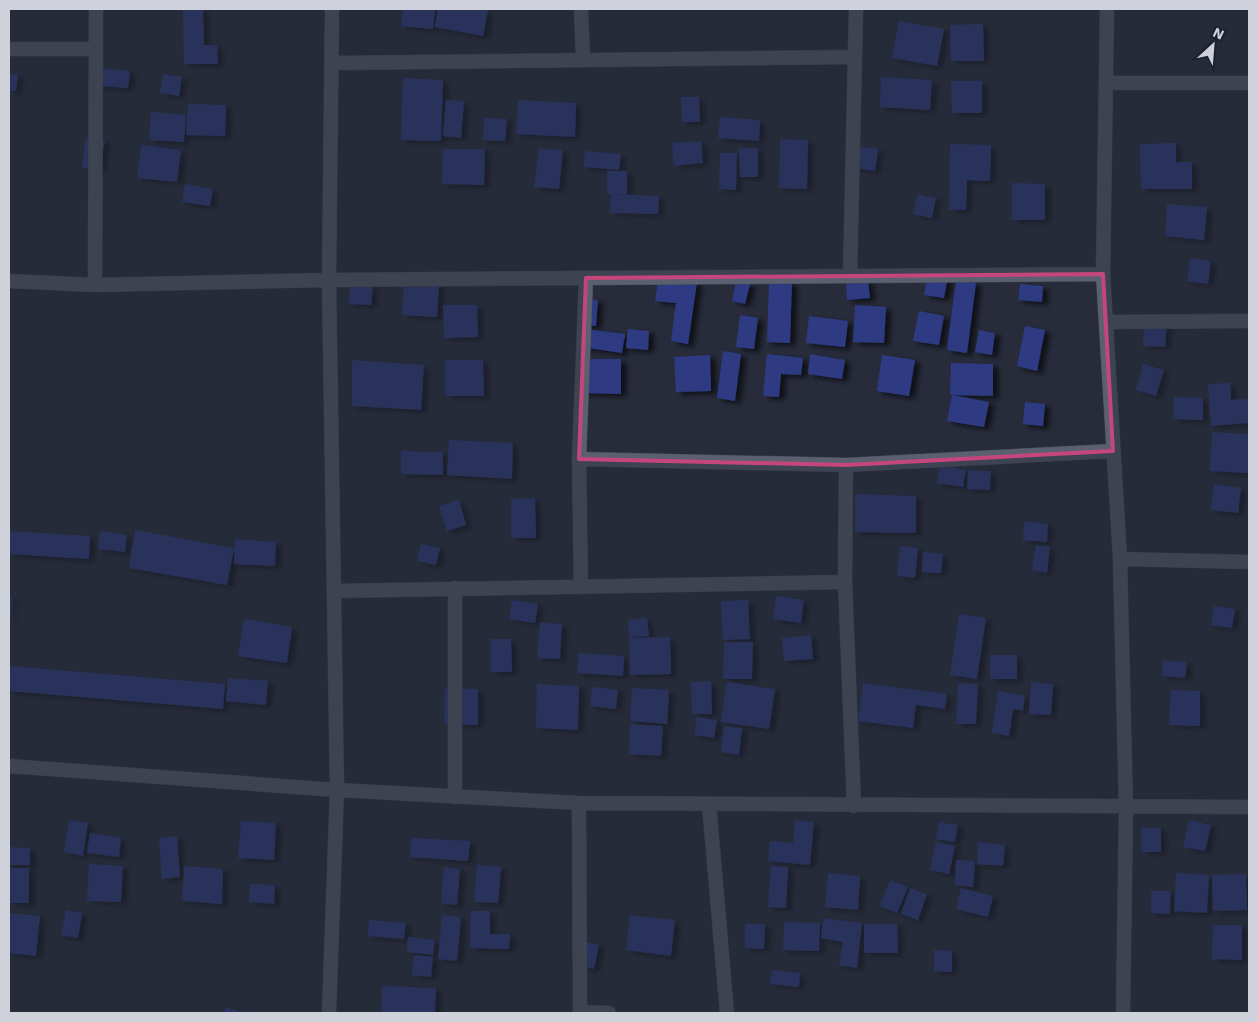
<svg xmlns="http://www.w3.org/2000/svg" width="1258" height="1022" font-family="'Work Sans',sans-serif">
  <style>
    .building { fill: #2d3b82; filter: url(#shadow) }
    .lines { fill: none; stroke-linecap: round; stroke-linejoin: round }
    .minor-casing { stroke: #454955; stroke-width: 15 }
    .minor { stroke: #5b6070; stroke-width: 14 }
    .marked { fill: none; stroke: #c5467b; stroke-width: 4; stroke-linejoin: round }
  </style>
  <defs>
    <filter id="shadow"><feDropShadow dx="5.5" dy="3" stdDeviation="2.5" flood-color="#0009"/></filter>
  </defs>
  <rect width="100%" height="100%" fill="#272b3a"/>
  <path class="building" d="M183,9H203L204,45H217L218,64H184Z
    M403,9H435L433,29L401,26Z
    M438,9L488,10L483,36L435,27Z
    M899,21L944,29L937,66L892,58Z
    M983,24L984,61H951L950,25Z
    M91,67L130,71L128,88L89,85Z
    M9,74L18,75L16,91H9Z
    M163,74L182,77L179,96L160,93Z
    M881,77L932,80L930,110L880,107Z
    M403,78L443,80L441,141L401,140Z
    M951,81H982V113H952Z
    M681,97H699L700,122H682Z
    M446,100L464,101L461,138L443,136Z
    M518,100L576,103L575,137L516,134Z
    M188,104L226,105L225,136L186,135Z
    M151,112L186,115L184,142L149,140Z
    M720,117L760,120L759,141L718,138Z
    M484,118L507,119L505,141L483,140Z
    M86,137L105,140L100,170L82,168Z
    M780,139L808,140L807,189L779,188Z
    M701,141L703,163L674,166L672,143Z
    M1176,143V162H1192V189H1141L1140,144Z
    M950,144L991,145L990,181L967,180L966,210H949Z
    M141,145L181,150L177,182L137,178Z
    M858,146L878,149L875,171L854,168Z
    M539,148L563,150L559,189L534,187Z
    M739,148H758V177H740Z
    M443,149H485L484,185L442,184Z
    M585,151L621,154L619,170L584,167Z
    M720,153H737L736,190L719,189Z
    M607,171H627V194H607Z
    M1012,183L1045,184V220H1012Z
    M185,184L213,189L210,206L182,202Z
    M611,194L659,196L658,214L610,213Z
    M918,194L936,198L932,218L913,214Z
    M1167,204L1207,207L1204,240L1165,236Z
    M1190,258L1211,261L1208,284L1187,281Z
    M928,273L948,276L944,298L924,295Z
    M659,277L697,282L688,344L671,341L676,303L655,301Z
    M868,280L870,298L847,300L846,282Z
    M736,281L750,284L745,304L732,301Z
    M956,281L976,283L967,353L947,350Z
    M404,282L439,284L437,317L402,315Z
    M769,282H792L790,343L767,342Z
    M350,283L373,285L371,305L349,304Z
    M1020,284L1043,286L1042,302L1018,300Z
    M583,299L598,300L596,326L580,325Z
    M443,305H477L478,337L444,338Z
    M855,305L886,307L884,343L853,342Z
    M919,311L944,316L939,345L913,341Z
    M740,315L758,318L754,349L736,347Z
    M809,316L848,321L845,347L806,343Z
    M1144,323H1167L1165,347L1143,346Z
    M1025,326L1045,330L1037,371L1017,366Z
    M585,329L625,334L622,353L582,347Z
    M628,329L649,331L648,350L626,348Z
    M979,330L995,333L992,355L975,352Z
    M723,351L741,354L735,401L717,398Z
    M767,354L803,358L801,375L781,374L779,397L763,396Z
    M810,354L845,360L842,379L808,374Z
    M710,355L711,391L676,392L674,357Z
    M882,355L915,360L909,396L877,391Z
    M583,359H621V394L583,393Z
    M352,360L424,365L421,410L352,406Z
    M445,360H483L484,396H445Z
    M951,363L993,364V396L950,395Z
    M1143,364L1164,370L1156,396L1136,390Z
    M1230,383L1231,400L1249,399V423L1211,426L1208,384Z
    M952,395L989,402L984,427L947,421Z
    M1174,397L1203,398V420L1173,419Z
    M1025,402L1045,404L1043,426L1023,424Z
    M1212,432L1249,434L1248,473L1210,471Z
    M449,440L513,443L512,479L447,475Z
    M401,451L443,452V475L401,474Z
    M940,465L966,470L963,487L937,483Z
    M968,470L991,471L990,490L967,489Z
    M1214,484L1241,488L1238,513L1211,510Z
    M855,494L916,496V533L855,532Z
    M535,498L536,538H511V499Z
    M459,500L466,525L447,531L439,506Z
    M1024,521L1048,524L1047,542L1023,540Z
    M135,530L234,548L227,585L129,568Z
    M9,531L90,536L89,559L9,554Z
    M100,531L127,535L125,552L98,549Z
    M235,539L276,542L275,566L234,564Z
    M421,544L440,548L436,565L417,561Z
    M1036,545L1050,547L1047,573L1032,570Z
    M900,546L918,548L915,578L897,576Z
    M923,552L943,554L941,573L922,572Z
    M776,596L804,600L801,623L773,619Z
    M9,597H12L10,622H9Z
    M512,600L538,604L535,623L509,619Z
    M748,600L750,639L723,640L721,601Z
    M1214,606L1235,609L1232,628L1211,625Z
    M959,614L986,618L977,679L950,675Z
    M647,618L649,636L629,637L628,620Z
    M244,619L292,627L287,663L238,656Z
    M540,622L562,624L560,659L537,658Z
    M811,635L813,659L784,661L782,638Z
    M670,637L671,674L630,675L629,638Z
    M491,639H511L512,672H491Z
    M724,642H753L752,679H723Z
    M579,653L624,656L623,676L577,673Z
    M990,655H1017V679H990Z
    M1163,660L1187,662L1185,678L1162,676Z
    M10,666L225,684L223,709L9,691Z
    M228,678L268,681L266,705L226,701Z
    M711,681L712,714H692L691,682Z
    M727,682L775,689L769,729L721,722Z
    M1031,682L1053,684L1051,715L1029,714Z
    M863,683L947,694L945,709L916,705L913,728L858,721Z
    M958,683L978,684L976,724H956Z
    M537,684L579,686L578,730L536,728Z
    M592,687L618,690L616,709L590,706Z
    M445,688L478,689V725L444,724Z
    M632,688L669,690L667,724L630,721Z
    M1171,690L1200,691V726L1169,725Z
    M998,691L1025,696L1023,711L1013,709L1009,736L992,733Z
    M697,717L717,720L714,738L694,735Z
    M630,724L663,726L661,756L629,754Z
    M724,726L742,728L739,755L721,752Z
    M69,820L88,823L83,856L64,852Z
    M795,820L814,822L810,865L768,861L770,841L793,843Z
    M1189,820L1211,825L1205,851L1183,847Z
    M241,821L276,823L274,860L238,858Z
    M939,822L958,825L955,842L936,839Z
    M1141,828H1161V852H1141Z
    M90,833L121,838L119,857L87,853Z
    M177,836L180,877L162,879L159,838Z
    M411,838L470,841L468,861L410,857Z
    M936,842L955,846L949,874L930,870Z
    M978,842L1005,845L1003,866L977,864Z
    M9,847L30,848V865H9Z
    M956,860L975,861L973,887L955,885Z
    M89,864L123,866L121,902L87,901Z
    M477,865L501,867L498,903L474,902Z
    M184,866L223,869L222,904L182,901Z
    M771,866L788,867L786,908L768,907Z
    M444,867L460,869L457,905L441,903Z
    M9,868H29V903H9Z
    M828,873L860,876L858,910L825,907Z
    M1176,873L1209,875L1207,913L1174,911Z
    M1246,874L1247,910L1213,911L1212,875Z
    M890,880L908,887L897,913L880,906Z
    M250,884L275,885L274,904L249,902Z
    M910,888L927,894L918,920L901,914Z
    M961,888L993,896L988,917L956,909Z
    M1151,891H1171L1170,914L1151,913Z
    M66,910L82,913L78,938L61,935Z
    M471,911H490V934H510L509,949L470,948Z
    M9,913L40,916L36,956L9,953Z
    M442,915L461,917L457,961L438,959Z
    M630,915L675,920L671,956L626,950Z
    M823,918L862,923L857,968L839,965L843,942L821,938Z
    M369,920L406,923L404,939L368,936Z
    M784,922L820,923L819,951L783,950Z
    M745,924H765L764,949L745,948Z
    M864,924H897L898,953H864Z
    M1213,925H1242V960L1212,959Z
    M408,937L435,940L433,955L407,952Z
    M580,941L599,945L594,969L575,964Z
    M934,950L952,951V972L934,971Z
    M414,955L433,957L431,977L412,975Z
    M772,970L800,973L799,987L770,984Z
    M382,986L436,988L435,1013H381Z
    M226,1007L245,1013H224Z"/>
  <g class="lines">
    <g class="minor-casing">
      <path id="minor" d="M581,9L583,59
        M1107,9L1103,274L1120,559L1126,808L1123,1013
        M9,49H96
        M332,63L855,57
        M1106,83H1249
        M850,276L856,9
        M9,281L95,285L329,280L1103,274
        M95,285L96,9
        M1107,322L1249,321
        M579,459L846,465L1113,451
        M846,465L845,582L854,806
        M1120,559L1249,562
        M581,587L579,459L586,278
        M334,591L845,582
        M9,766L337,790L579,803L1249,807
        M455,797V588
        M579,803L580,1013
        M709,804L727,1013
        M580,1012L609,1013
        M329,1013L337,790L329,280L332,9"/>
    </g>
    <use href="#minor" class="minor"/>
  </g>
  <path d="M0 0H1258V1022H0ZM1103,274L1113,451L846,465L579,459L586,278Z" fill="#272b3a" fill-opacity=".55" fill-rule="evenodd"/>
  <path class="marked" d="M1103,274L1113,451L846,465L579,459L586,278Z"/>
  <rect width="1258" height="1022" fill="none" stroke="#cfd2db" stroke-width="20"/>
  <g transform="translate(1213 45) rotate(26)" stroke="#1e222f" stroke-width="4" paint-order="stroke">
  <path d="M0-4L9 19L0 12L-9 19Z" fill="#cfd2db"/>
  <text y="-8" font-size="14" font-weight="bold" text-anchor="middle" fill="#cfd2db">N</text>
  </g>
</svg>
